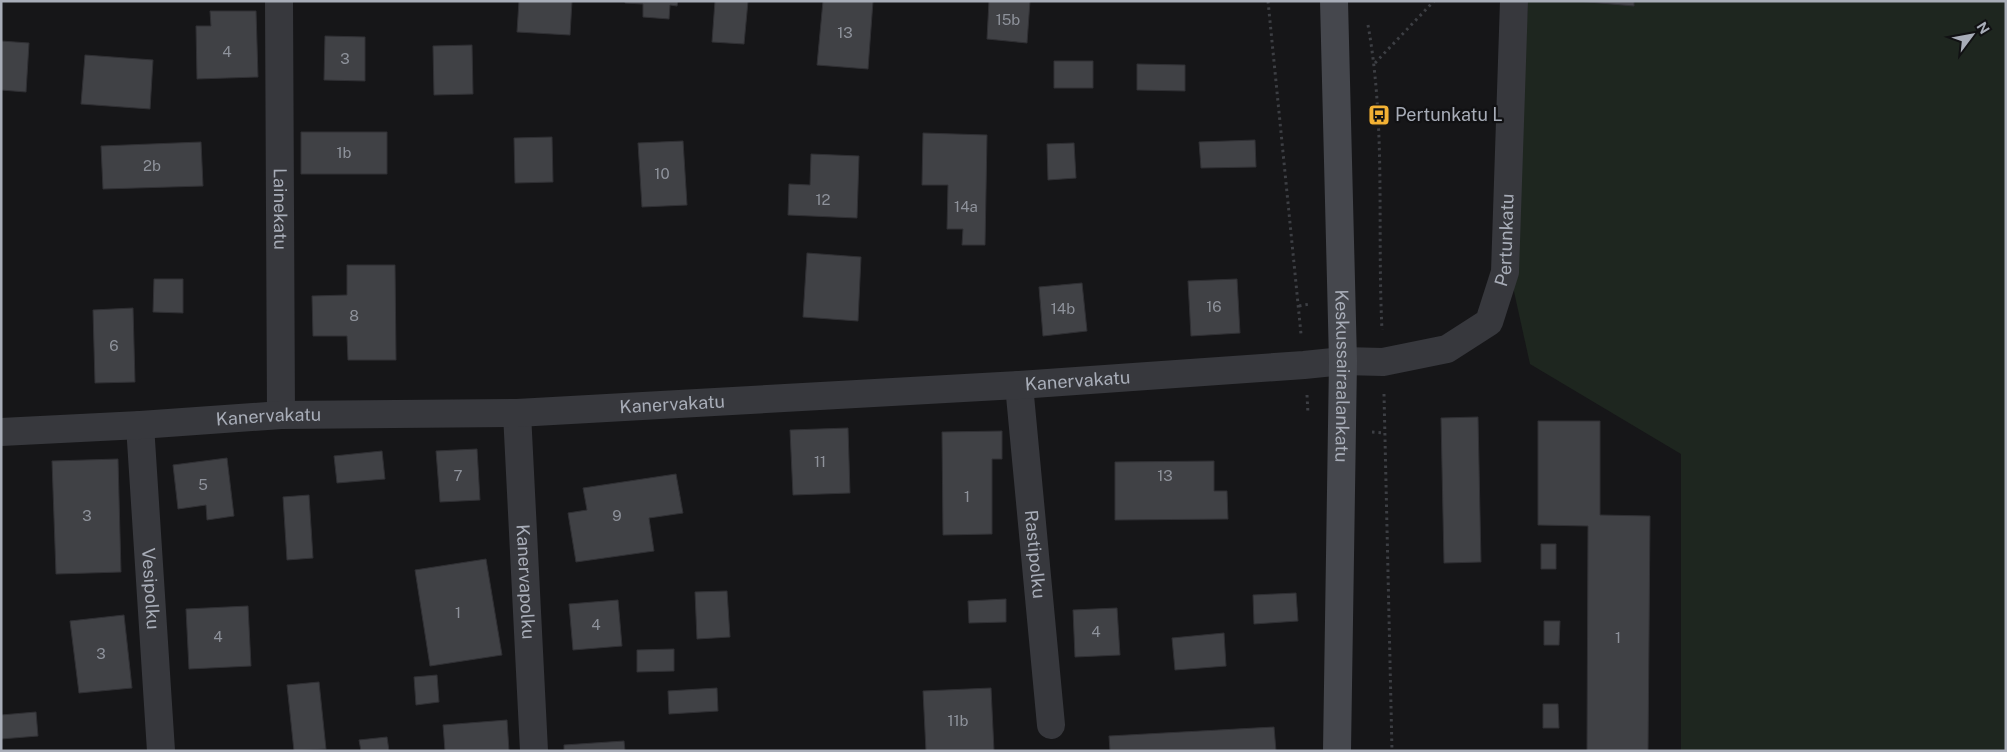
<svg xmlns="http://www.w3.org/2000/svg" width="2007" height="752" font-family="'Public Sans',sans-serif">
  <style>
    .green { fill: #1e261f }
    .building { fill: #404145; stroke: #303034 }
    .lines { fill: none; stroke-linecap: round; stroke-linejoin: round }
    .path { stroke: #3d3f44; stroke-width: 3; stroke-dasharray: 2.5 4; stroke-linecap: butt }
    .street { stroke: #37383d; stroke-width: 28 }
    .secondary { stroke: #45474d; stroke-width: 28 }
    .labels { text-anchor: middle; stroke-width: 4.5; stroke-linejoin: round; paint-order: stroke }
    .number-label { font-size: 15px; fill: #8e929b }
    .poi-label { font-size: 18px; fill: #a8adb8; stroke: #111113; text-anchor: start }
    .street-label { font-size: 18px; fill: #a8adb8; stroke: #111113 }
  </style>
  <rect width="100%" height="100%" fill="#161618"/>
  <path class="green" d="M1528,1H2006V751H1681V454L1530,364L1513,287Z"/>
  <path class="building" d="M519,1H572L570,35L517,32Z
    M625,1H678L677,6L670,5L669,19L643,17V4L625,3Z
    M715,1H748L744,44L712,42Z
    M823,1H873L868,69L817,65Z
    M989,1H1030L1027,43L987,39Z
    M1577,1H1634V6Z
    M210,11H256L258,77L197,79L196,26H211Z
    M325,36L365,37V81L324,80Z
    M1,41L29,43L26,92L1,90Z
    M472,45L473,94L434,95L433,46Z
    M85,55L153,60L150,109L81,104Z
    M1054,61H1093V88H1054Z
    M1137,64L1185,65V91L1137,90Z
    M301,132H387V174H301Z
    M923,133L987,135L985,245H962L963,229H947L948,185H922Z
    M552,137L553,182L515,183L514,138Z
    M1255,140L1256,167L1201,168L1199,142Z
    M683,141L687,205L642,207L638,143Z
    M201,142L203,186L103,189L101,146Z
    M1074,143L1076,178L1048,180L1047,144Z
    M811,154L859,156L857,218L788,215L789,184L810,185Z
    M807,253L861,257L858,321L803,317Z
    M347,265H395L396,360H348L347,336H313L312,296L347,295Z
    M154,279H183V313L153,312Z
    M1237,279L1240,333L1191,336L1188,281Z
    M1082,283L1087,331L1043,336L1039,287Z
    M133,308L135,382L95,383L93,310Z
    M1478,417L1481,562L1444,563L1441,418Z
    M1538,421H1600V515L1650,516L1648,751H1587L1588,526L1538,525Z
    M848,428L850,493L793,495L790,430Z
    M1002,431V459H992V534L943,535L942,432Z
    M477,449L480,500L440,502L436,451Z
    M382,451L385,479L337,483L334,456Z
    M227,458L234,516L207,520L206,505L178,509L173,465Z
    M118,459L121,572L56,574L52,461Z
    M1214,461V491H1227L1228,519L1115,520V462Z
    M676,474L683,513L649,518L654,551L576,562L568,513L587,510L583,488Z
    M309,495L313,558L287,560L283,497Z
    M1541,544H1556V569H1541Z
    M486,559L502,655L430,666L415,570Z
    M727,591L730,637L697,639L695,592Z
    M1296,593L1298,621L1254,624L1253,595Z
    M1006,599V622L969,623L968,601Z
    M618,600L622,646L573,650L569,604Z
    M248,606L251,666L189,669L186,609Z
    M1117,608L1120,655L1075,657L1073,610Z
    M124,615L132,688L79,693L70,621Z
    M1544,621H1560L1559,645H1544Z
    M1224,633L1226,666L1175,670L1172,638Z
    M674,649V671L637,672V650Z
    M437,675L439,702L416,705L414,677Z
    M319,682L326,749L294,751L287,685Z
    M717,688L718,711L669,714L668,691Z
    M991,688L994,751H926L923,691Z
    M1543,704H1558L1559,728H1543Z
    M36,712L38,736L1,739V715Z
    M507,720L509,751H445L443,725Z
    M1274,727L1276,751H1110L1109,736Z
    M387,737L389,751H361L359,740Z
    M624,741L625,751H564V745Z"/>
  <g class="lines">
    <path class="path" d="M1268,1L1301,334
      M1368,25C1386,126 1377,228 1382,330
      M1375,63L1434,1
      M1299,306L1310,304
      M1384,394L1392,751
      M1307,395L1308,414
      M1372,432L1385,433"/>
    <g class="street">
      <path id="s1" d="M279,1L281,415"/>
      <path id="s2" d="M1019,385L1051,725"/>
      <path id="s3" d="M517,413L534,751"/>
      <path id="s4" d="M140,425L161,751"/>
      <path id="s5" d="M1,432L140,425L281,415L517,413L1019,385L1304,365L1343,361L1383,362L1447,349L1489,322L1505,272L1514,1"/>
    </g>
    <path class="secondary" id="s6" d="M1334,1L1343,361L1337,751"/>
  </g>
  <defs>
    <g id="bus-square" transform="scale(1.125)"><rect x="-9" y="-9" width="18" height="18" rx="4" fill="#f2b134" stroke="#111113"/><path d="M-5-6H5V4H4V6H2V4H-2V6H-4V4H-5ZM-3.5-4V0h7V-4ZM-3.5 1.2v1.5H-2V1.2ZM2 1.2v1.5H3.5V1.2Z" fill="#111"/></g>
  </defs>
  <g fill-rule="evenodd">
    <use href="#bus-square" x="1379" y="115"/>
  </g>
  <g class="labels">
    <g class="number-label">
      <text x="1008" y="25">15b</text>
      <text x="845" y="38">13</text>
      <text x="227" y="57">4</text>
      <text x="345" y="64">3</text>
      <text x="344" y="158">1b</text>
      <text x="152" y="171">2b</text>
      <text x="662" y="179">10</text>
      <text x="823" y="205">12</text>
      <text x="966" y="212">14a</text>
      <text x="1214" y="312">16</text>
      <text x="1063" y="314">14b</text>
      <text x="354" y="321">8</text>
      <text x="114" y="351">6</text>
      <text x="820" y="467">11</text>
      <text x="458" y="481">7</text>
      <text x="1165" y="481">13</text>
      <text x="203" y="490">5</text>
      <text x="967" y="502">1</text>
      <text x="87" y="521">3</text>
      <text x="617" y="521">9</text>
      <text x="458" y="618">1</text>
      <text x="596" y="630">4</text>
      <text x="1096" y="637">4</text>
      <text x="218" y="642">4</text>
      <text x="1618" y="643">1</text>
      <text x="101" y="659">3</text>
      <text x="958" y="726">11b</text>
    </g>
    <g class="poi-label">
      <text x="1395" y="121">Pertunkatu L</text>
    </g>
    <g class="street-label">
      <text dy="6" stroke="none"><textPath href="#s1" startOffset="208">Lainekatu</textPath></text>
      <text dy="6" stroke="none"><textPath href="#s5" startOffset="1584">Pertunkatu</textPath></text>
      <text dy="6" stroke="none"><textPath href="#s6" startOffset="375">Keskussairaalankatu</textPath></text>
      <text dy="6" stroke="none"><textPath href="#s5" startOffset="1078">Kanervakatu</textPath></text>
      <text dy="6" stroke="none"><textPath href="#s5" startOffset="672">Kanervakatu</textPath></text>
      <text dy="6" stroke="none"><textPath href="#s5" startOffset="268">Kanervakatu</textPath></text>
      <text dy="6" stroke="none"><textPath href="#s2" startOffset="170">Rastipolku</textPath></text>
      <text dy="6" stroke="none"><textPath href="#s3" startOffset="169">Kanervapolku</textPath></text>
      <text dy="6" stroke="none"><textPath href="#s4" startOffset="164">Vesipolku</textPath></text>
    </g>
  </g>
  <rect width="2007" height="752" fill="none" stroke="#a8adb8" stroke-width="5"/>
  <g transform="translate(1972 35) rotate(58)" stroke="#111113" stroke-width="4" paint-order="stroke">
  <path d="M0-4L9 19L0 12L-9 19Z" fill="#a8adb8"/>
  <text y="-8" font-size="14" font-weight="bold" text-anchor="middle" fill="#a8adb8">N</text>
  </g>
</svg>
